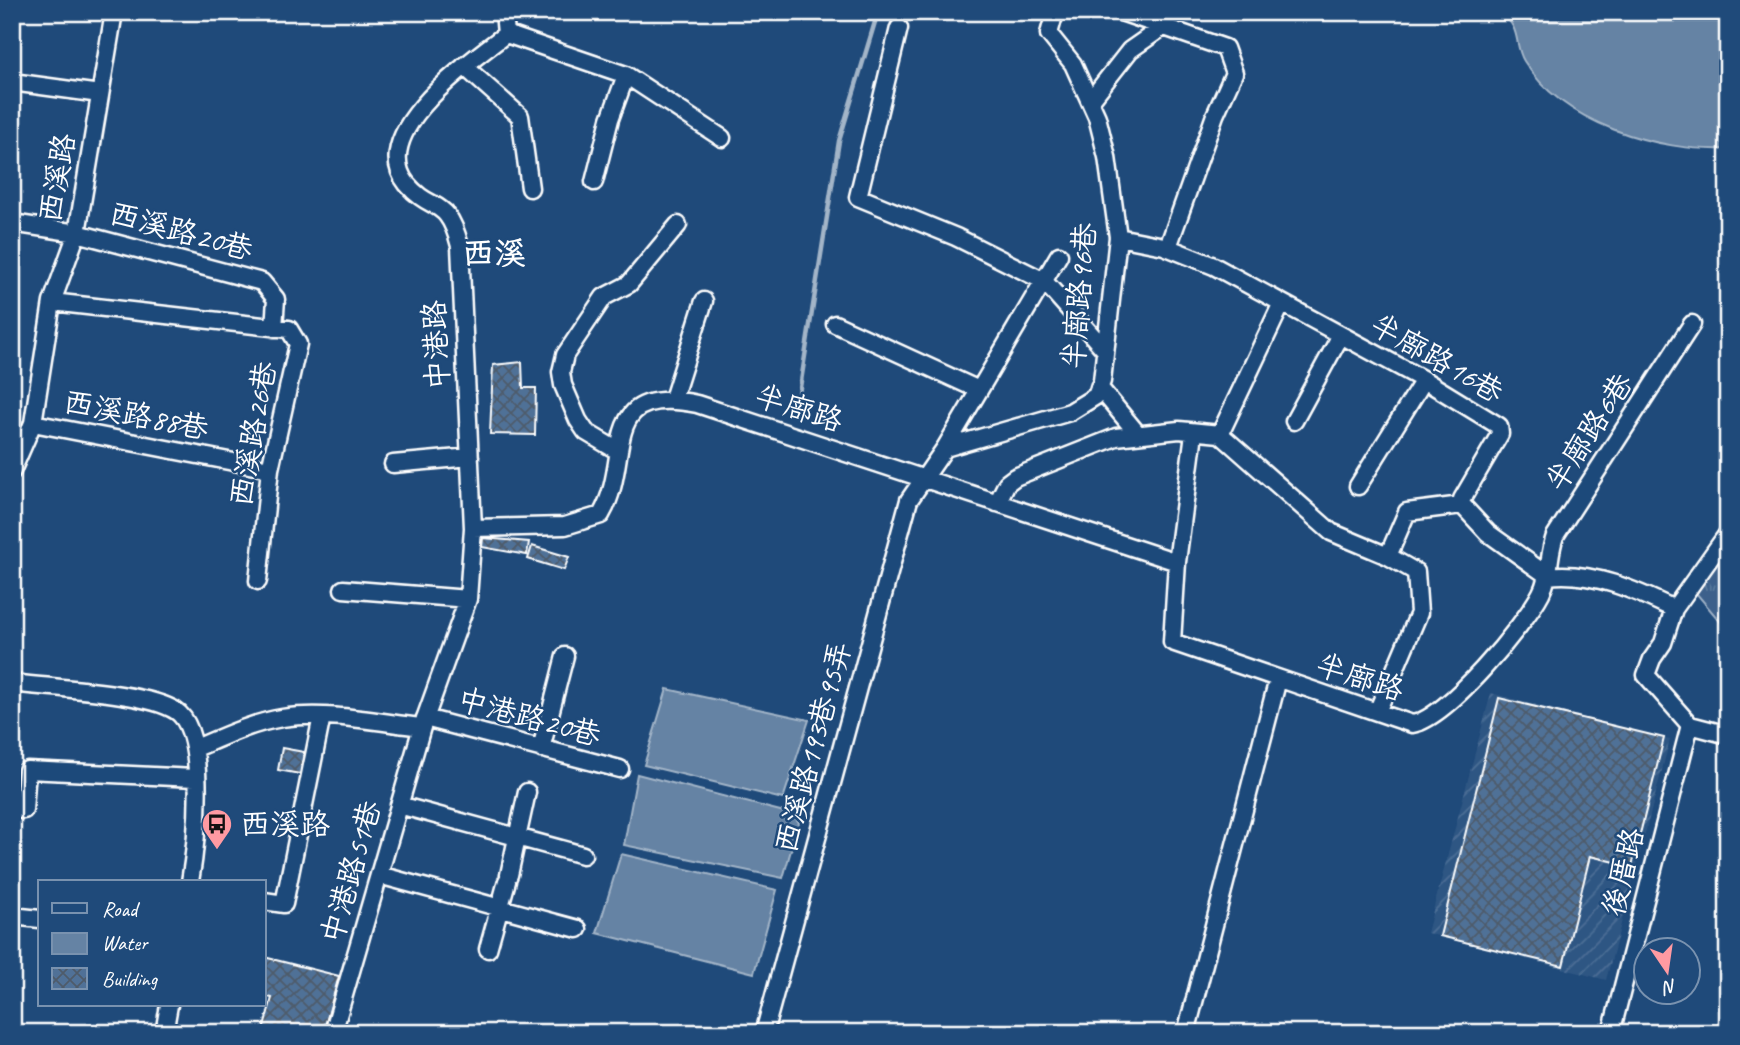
<svg xmlns="http://www.w3.org/2000/svg" width="1740" height="1045" font-family="Caveat,'LXGW WenKai TC',sans-serif">
  <style>
    .industrial { fill: url(#industrial-furrows) }
    .grass { fill: url(#grass-tufts); stroke: #9eb0c5; stroke-width: 2 }
    .water { fill: #6583a4; stroke: #a3b5c8; stroke-width: 2 }
    .lines { fill: none; stroke-linecap: round; stroke-linejoin: round }
    .stream { stroke: #a3b5c8; stroke-width: 4.5 }
    .building { fill: url(#building-cross-hatch); stroke: #fff; stroke-width: 2 }
    .minor-casing { stroke: #fff; stroke-width: 21 }
    .minor { stroke: #1f4a7a; stroke-width: 16 }
    .labels { text-anchor: middle; stroke-width: 5; stroke-linejoin: round; paint-order: stroke }
    .street-label { font-size: 30px; fill: #fff; stroke: #1f4a7a }
    .poi-label { font-size: 30px; fill: #fff; stroke: #1f4a7a; text-anchor: start }
    .neighbourhood-label { font-size: 32px; font-weight: bold; fill: #fff; stroke: #1f4a7a }
  </style>
  <defs>
    <pattern id="industrial-furrows" width="10" height="10" patternUnits="userSpaceOnUse" patternTransform="scale(1.75)"><rect width="10" height="10" fill="#2e5683"/><path d="M-1 1l2-2M0 10L10 0M9 11l2-2" fill="none" stroke="#4d6f96"/></pattern>
    <pattern id="grass-tufts" width="24" height="20" patternUnits="userSpaceOnUse" patternTransform="scale(1.75)"><rect width="24" height="20" fill="#3c618b"/><path d="M3 7l-1-3M5 7V3M7 7l1-3M15 17l-1-3M17 17v-4M19 17l1-3" fill="none" stroke="#59799c"/></pattern>
    <pattern id="building-cross-hatch" width="8" height="8" patternUnits="userSpaceOnUse" patternTransform="scale(1.75)"><rect width="8" height="8" fill="#507197"/><path d="M0 0l8 8M0 8l8-8" fill="none" stroke="#4e5b6a"/></pattern>
  </defs>
  <rect width="100%" height="100%" fill="#1f4a7a"/>
  <filter id="ink" filterUnits="userSpaceOnUse"><feTurbulence type="fractalNoise" baseFrequency=".0143" numOctaves="2"/><feDisplacementMap in="SourceGraphic" scale="14" xChannelSelector="R" yChannelSelector="G"/><feConvolveMatrix kernelMatrix="1 2 1 2 8 2 1 2 1" color-interpolation-filters="sRGB"/></filter>
  <g filter="url(#ink)">
    <path class="industrial" d="M1491,693L1670,740L1606,980L1427,933Z"/>
    <path class="grass" d="M1728,548V631L1696,593Z"/>
    <path class="water" d="M1380,12H1728V149C1658,152 1563,124 1524,61C1514,45 1521,27 1502,15Z
      M667,689L809,720L783,799L644,765Z
      M637,774L792,814L799,822L783,878L624,845Z
      M621,854L777,890L754,973L597,933Z"/>
    <g class="lines">
      <path class="stream" d="M796,413L839,141L878,12"/>
    </g>
    <path class="building" d="M522,362L523,388H536L535,435L490,434L493,365Z
      M483,538L529,542L527,555L482,547Z
      M532,546L569,557L564,570L528,559Z
      M1499,698L1664,738L1632,866L1590,856L1563,966L1440,936Z
      M282,748L304,752L300,774L278,770Z
      M264,957L339,976L323,1033H262L272,998L264,996Z"/>
    <g class="lines">
      <g class="minor-casing">
        <path id="minor" d="M504,12L506,34
          M1121,12L1225,48L1234,73L1215,115L1168,247
          M899,28L858,197L956,237L1044,281L1105,350
          M464,66L520,116L530,188
          M12,82L100,94
          M1090,101L1130,50L1163,27
          M594,182L610,119L626,75
          M12,223L77,233L262,282L276,299L274,328
          M1118,237L1164,246L1214,266L1424,380L1499,426L1500,434L1462,499V505
          M52,302L289,329L298,344L270,469L258,581
          M835,324L979,390
          M1099,387L1137,433
          M673,399L704,301
          M1294,421L1341,335
          M33,423L270,469
          M1194,433L1177,562L1172,642L1412,724C1446,720 1525,624 1541,593C1551,574 1548,555 1555,536L1692,324
          M1220,434L1282,303
          M945,448L1070,412L1096,396L1102,381L1118,237L1107,157L1097,117L1073,64L1049,34L1055,12
          M618,451L586,432L578,420L563,385L561,372L565,355L604,297L629,284L678,225
          M393,464L470,457
          M12,471L33,423L52,302L77,233L114,12
          M1358,486L1424,380
          M997,503L1007,483L1015,477L1116,437L1179,430L1220,434L1331,532L1388,556L1416,572L1419,613L1377,712
          M1462,505L1488,533L1548,576C1590,570 1637,591 1674,609
          M473,528L565,526L601,515C634,459 595,384 697,404L1177,562
          M1388,556L1407,512L1462,505
          M343,589L468,599
          M12,683C50,688 148,692 176,711C209,732 196,847 190,882
          M425,718L620,769
          M1690,725L1646,675L1652,659L1663,643L1674,609L1728,533
          M1690,725L1728,735
          M196,748C224,736 252,723 282,718C327,711 377,722 422,727
          M541,749L565,656
          M399,805L583,855
          M12,809L24,810L27,770L195,778
          M379,875L578,929
          M509,875L527,792
          M264,901L284,904L322,716
          M12,916L40,919
          M488,949L507,881
          M164,1033L169,1005
          M333,1033L422,727L468,599L473,528L460,246C447,195 432,214 407,184C366,133 471,61 506,34L626,75L722,138
          M764,1033L909,500L945,448L1059,255
          M1186,1033L1278,679
          M1611,1033L1690,725"/>
      </g>
      <use href="#minor" class="minor"/>
    </g>
  </g>
  <defs>
    <g id="bus-pin" transform="scale(1.575)"><path d="M0 17L-7.5 6A9.5 9.5 0 1 1 7.5 6Z" fill="#ff9aa2" stroke="#1f4a7a"/><path d="M-5-6H5V4H4V6H2V4H-2V6H-4V4H-5ZM-3.5-4V0h7V-4ZM-3.5 1.2v1.5H-2V1.2ZM2 1.2v1.5H3.5V1.2Z" fill="#111"/></g>
  </defs>
  <g fill-rule="evenodd">
    <use href="#bus-pin" x="217" y="824"/>
  </g>
  <g class="labels">
    <g class="street-label">
      <text transform="translate(57 178) rotate(-80)" y="10">西溪路</text>
      <text transform="translate(181 231) rotate(15)" y="10">西溪路20巷</text>
      <text transform="translate(1079 296) rotate(-85)" y="10">半廍路96巷</text>
      <text transform="translate(436 345) rotate(-93)" y="10">中港路</text>
      <text transform="translate(1437 358) rotate(30)" y="10">半廍路16巷</text>
      <text transform="translate(799 408) rotate(18)" y="10">半廍路</text>
      <text transform="translate(136 415) rotate(11)" y="10">西溪路88巷</text>
      <text transform="translate(1589 432) rotate(-57)" y="10">半廍路6巷</text>
      <text transform="translate(253 434) rotate(-80)" y="10">西溪路26巷</text>
      <text transform="translate(1360 677) rotate(18)" y="10">半廍路</text>
      <text transform="translate(529 717) rotate(15)" y="10">中港路20巷</text>
      <text transform="translate(813 747) rotate(-75)" y="10">西溪路193巷95弄</text>
      <text transform="translate(351 872) rotate(-74)" y="10">中港路51巷</text>
      <text transform="translate(1623 872) rotate(-76)" y="10">後厝路</text>
    </g>
    <g class="poi-label">
      <text x="240" y="834">西溪路</text>
    </g>
    <g class="neighbourhood-label">
      <text x="494" y="264">西溪</text>
    </g>
  </g>
  <rect width="1740" height="1045" fill="none" stroke="#1f4a7a" stroke-width="42"/>
  <rect x="21" y="21" width="1698" height="1003" fill="none" stroke="#fff" stroke-width="2.5" filter="url(#ink)"/>
  <rect x="38" y="880" width="228" height="126" fill="#1f4a7a" stroke="#7992af" stroke-width="2"/>
  <rect x="52" y="903" width="35" height="10" fill="#1f4a7a" stroke="#7992af" stroke-width="2"/>
  <text x="102" y="916" font-size="21" fill="#ffffff">Road</text>
  <rect x="52" y="933" width="35" height="21" fill="#6583a4" stroke="#7992af" stroke-width="2"/>
  <text x="102" y="950" font-size="21" fill="#ffffff">Water</text>
  <rect x="52" y="968" width="35" height="21" fill="url(#building-cross-hatch)" stroke="#7992af" stroke-width="2"/>
  <text x="102" y="986" font-size="21" fill="#ffffff">Building</text>
  <g transform="translate(1667 971) rotate(167)"><circle r="33" fill="#1f4a7a" stroke="#7992af" stroke-width="2"/>
  <path d="M0-5L12 26L0 18L-12 26Z" fill="#ff9aa2"/>
  <text y="-10" font-size="19" font-weight="bold" text-anchor="middle" fill="#ffffff">N</text>
  </g>
</svg>
